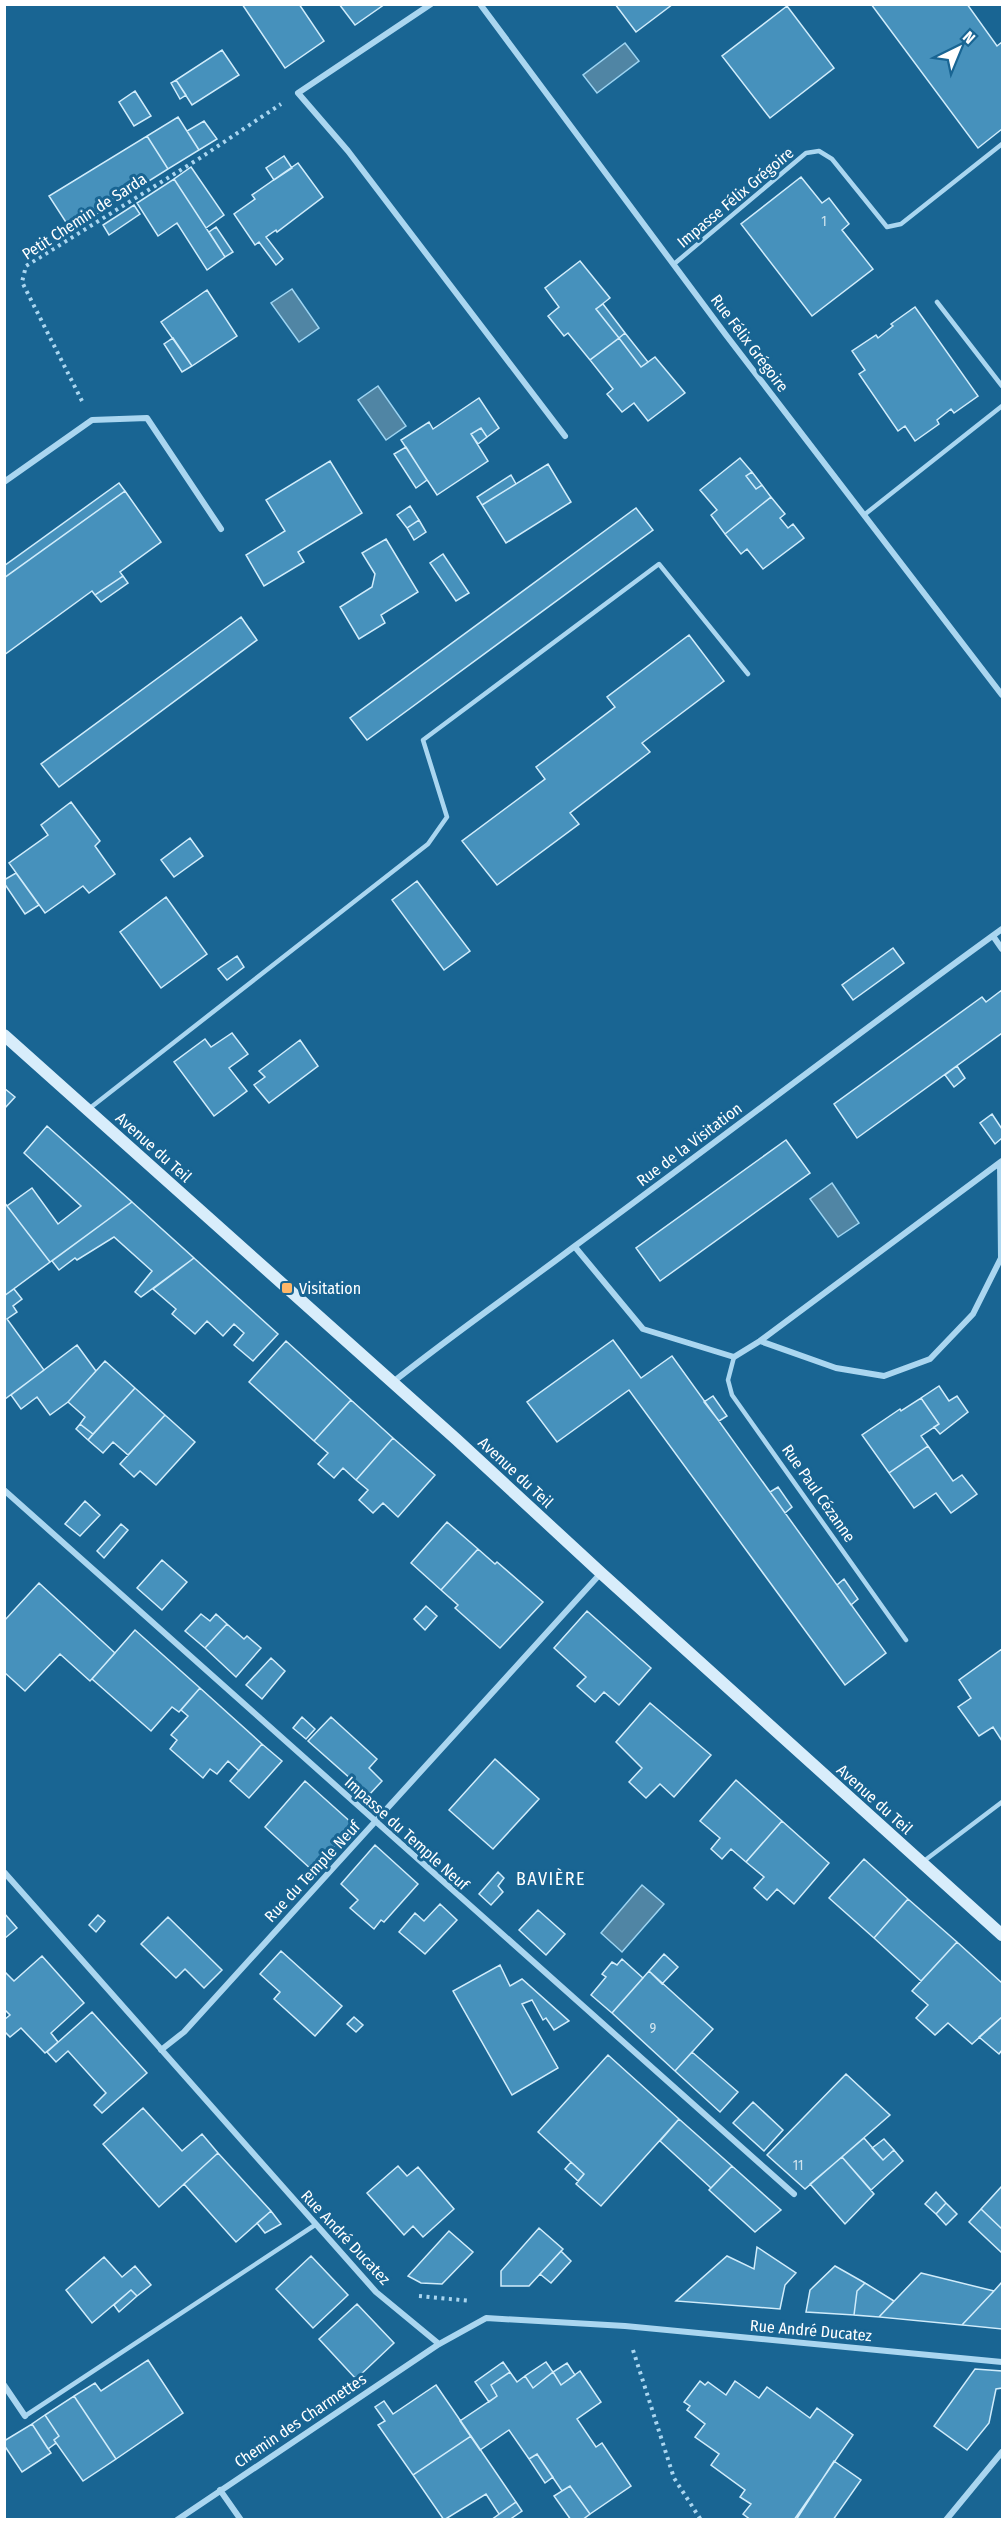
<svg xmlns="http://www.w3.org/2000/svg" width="1007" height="2524" font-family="'Fira Sans Condensed',sans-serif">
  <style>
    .water { fill: #5085a4; stroke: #9dd4f2; stroke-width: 1.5 }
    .building { fill: #4691bc; stroke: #d0ecfb; stroke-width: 1.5 }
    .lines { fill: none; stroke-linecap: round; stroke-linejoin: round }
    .path { stroke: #aad6f0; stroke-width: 4; stroke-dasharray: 3 4.5; stroke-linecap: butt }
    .lane { stroke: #aad6f0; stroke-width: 4.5 }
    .street { stroke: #aad6f0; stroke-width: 6 }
    .secondary { stroke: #d8edfb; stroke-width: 12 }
    .poi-dot { fill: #ffb768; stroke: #196593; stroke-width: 2 }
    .labels { text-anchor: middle; stroke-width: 6; stroke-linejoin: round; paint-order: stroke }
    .number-label { font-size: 14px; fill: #d1e4ee }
    .street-label { font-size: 16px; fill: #fff; stroke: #196593 }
    .poi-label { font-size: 16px; fill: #fff; stroke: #196593; text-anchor: start }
    .neighbourhood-label { font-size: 18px; letter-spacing: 1.5px; fill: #fff; stroke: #196593 }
  </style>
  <rect width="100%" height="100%" fill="#196593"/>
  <path class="water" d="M625,43L639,61L597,93L583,75Z
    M292,289L319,328L299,342L271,303Z
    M378,386L406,426L386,440L358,400Z
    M832,1183L859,1223L838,1237L810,1199Z
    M642,1885L664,1904L622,1952L601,1933Z"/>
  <path class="building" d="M242,4H299L324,41L285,68Z
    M339,4H385L355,25Z
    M615,4H673L636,32Z
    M871,4H967L997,46L1002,42V129L978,148Z
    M787,6L834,68L770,118L722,56Z
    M222,50L239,75L192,105L176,80Z
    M176,80L186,95L180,99L171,83Z
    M135,91L151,116L134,126L119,102Z
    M178,117L199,150L168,169L147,136Z
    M204,121L217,139L199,150L187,131Z
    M147,136L168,169L71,230L49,196Z
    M284,156L292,168L274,180L266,168Z
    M298,163L323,197L277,232L276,230L266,237L283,259L276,265L259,242L255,245L234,214L255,199L252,195Z
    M191,167L224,215L206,228L174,179Z
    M801,177L822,203L829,198L849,224L842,230L873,269L812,316L741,224Z
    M174,179L225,257L207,270L177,223L158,236L137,203Z
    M134,205L140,214L109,235L103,225Z
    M216,227L233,252L225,257L209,232Z
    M580,261L610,298L596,309L619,338L590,360L568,333L564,336L548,316L559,307L545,288Z
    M207,290L237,336L192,366L161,322Z
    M603,304L625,333L619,338L596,309Z
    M915,307L978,396L954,413L951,409L937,420L939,424L915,441L905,426L898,431L859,374L865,370L852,351L876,335L878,338L893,326L891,324Z
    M625,333L648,362L641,367L619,338Z
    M173,338L192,366L182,372L164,344Z
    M619,338L641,367L655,357L685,393L648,421L634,403L622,412L607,394L613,389L590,360Z
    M479,398L499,428L487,437L481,428L471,434L488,461L437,495L401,440L429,422L433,429Z
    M481,428L487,437L478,444L471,434Z
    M406,447L427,480L416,488L394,454Z
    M740,458L752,472L746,476L756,489L762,485L771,497L725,534L711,515L717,510L700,490Z
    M330,461L362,513L298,552L304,562L264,586L246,555L285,531L266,500Z
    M548,464L571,502L506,543L482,505Z
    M752,472L762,485L756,489L746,476Z
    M511,475L516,484L482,505L477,497Z
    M119,483L125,491L4,578V566Z
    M125,491L161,542L120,572L123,576L95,595L92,591L4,655V578Z
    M771,497L785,514L780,518L788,528L793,524L804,538L763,569L747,549L741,554L725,534Z
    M410,506L419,520L407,528L397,515Z
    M636,508L653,530L367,740L350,718Z
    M419,520L426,532L414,540L407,528Z
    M386,539L418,592L381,615L385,623L359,639L340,607L372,587L375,574L362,553Z
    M443,554L469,593L456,601L430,563Z
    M123,576L128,583L101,602L95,595Z
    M241,617L257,640L59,787L41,764Z
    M689,635L724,681L642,743L650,752L570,813L579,824L497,885L462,841L545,779L536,767L615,707L607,697Z
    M71,802L100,841L95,846L115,874L89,893L83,886L45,913L9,863L48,835L41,825Z
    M190,838L203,856L174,877L161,860Z
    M16,873L39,905L25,914L4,883V880Z
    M417,881L470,951L444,970L392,900Z
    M166,897L207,954L161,988L120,932Z
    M893,948L904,963L853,1000L842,985Z
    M237,956L244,967L227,980L218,969Z
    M1002,990V1033L857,1138L834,1104L982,997L986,1002Z
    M232,1033L248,1054L229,1068L247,1091L214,1116L174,1062L205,1039L211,1047Z
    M300,1040L318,1066L269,1103L254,1085L265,1077L259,1071Z
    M957,1066L965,1078L954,1087L945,1075Z
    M4,1088L15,1097L4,1109Z
    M992,1114L1002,1129V1138L995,1144L980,1123Z
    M47,1126L132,1202L50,1262L7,1206L32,1188L58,1224L81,1206L24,1153Z
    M786,1140L810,1173L660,1281L636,1248Z
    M4,1202L50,1262L4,1296Z
    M132,1202L194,1258L141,1297L135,1292L152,1271L114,1237L77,1260L75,1258L59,1270L52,1261Z
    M194,1258L278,1334L253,1361L234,1345L244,1333L234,1324L223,1336L207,1321L195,1334L172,1314L176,1309L153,1289Z
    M14,1289L22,1299L13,1306L17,1312L7,1319L44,1370L5,1399L4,1296Z
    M613,1340L641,1378L672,1356L886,1653L845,1685L629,1390L557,1442L527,1402Z
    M286,1341L351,1400L314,1441L249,1382Z
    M77,1345L96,1371L68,1402L50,1415L37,1397L21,1409L11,1395Z
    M105,1361L135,1388L93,1434L80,1424L85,1417L68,1402Z
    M939,1386L949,1401L957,1396L968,1412L940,1434L934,1427L939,1424L921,1398Z
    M135,1388L165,1415L128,1455L113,1442L103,1453L88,1440Z
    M713,1396L727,1416L719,1421L704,1402Z
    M921,1398L939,1424L921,1436L928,1446L889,1473L862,1435L900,1409L901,1411Z
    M351,1400L393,1438L356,1480L343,1468L334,1478L318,1464L328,1453L314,1441Z
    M165,1415L195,1442L156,1485L140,1471L134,1477L120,1464Z
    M80,1424L93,1434L88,1440L76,1429Z
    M393,1438L435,1475L398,1517L383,1503L373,1513L359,1500L368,1490L356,1480Z
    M928,1446L953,1481L962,1475L977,1494L951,1513L936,1493L914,1508L889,1473Z
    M778,1487L792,1507L785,1513L770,1492Z
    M85,1501L100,1515L80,1536L65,1524Z
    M447,1522L478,1549L441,1590L411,1563Z
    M121,1524L128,1530L104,1558L97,1551Z
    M478,1549L495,1564L497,1562L543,1602L500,1648L455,1608L458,1605L441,1590Z
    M162,1560L187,1582L162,1610L137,1588Z
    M844,1579L858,1599L851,1605L837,1585Z
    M39,1583L115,1653L90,1681L60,1654L25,1691L4,1672V1621Z
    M426,1606L437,1616L425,1630L414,1619Z
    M587,1611L651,1668L619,1705L604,1692L595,1702L577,1686L586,1677L554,1648Z
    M201,1614L210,1621L216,1614L227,1624L205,1648L185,1631Z
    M227,1624L244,1639L247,1636L261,1648L236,1677L205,1648Z
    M135,1630L200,1688L179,1712L172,1707L151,1731L92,1679Z
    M1002,1649V1741L993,1727L979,1736L958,1707L971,1698L959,1680Z
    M271,1658L285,1671L262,1699L246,1685Z
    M200,1688L262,1744L239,1771L228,1761L217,1774L210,1769L203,1778L170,1749L177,1740L171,1735L188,1716L181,1710Z
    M650,1703L711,1755L674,1797L660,1784L646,1798L629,1782L642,1768L616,1742Z
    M302,1717L315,1729L306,1739L293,1728Z
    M331,1717L377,1759L369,1768L382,1781L369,1795L308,1741Z
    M262,1744L282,1761L249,1798L230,1781Z
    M495,1759L539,1799L493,1849L449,1810Z
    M736,1780L782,1821L746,1862L731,1849L722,1859L711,1849L720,1838L700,1821Z
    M305,1781L354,1825L313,1871L265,1827Z
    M782,1821L829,1863L794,1904L777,1889L767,1900L754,1888L764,1877L746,1862Z
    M375,1845L418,1884L384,1922L381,1920L374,1929L350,1908L358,1900L341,1884Z
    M864,1859L908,1899L874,1938L829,1898Z
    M498,1872L504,1878L498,1886L503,1892L491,1905L479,1894Z
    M908,1899L957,1942L921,1981L874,1938Z
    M440,1904L457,1920L425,1954L399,1932L415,1913L424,1921Z
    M538,1910L565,1934L546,1955L519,1930Z
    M4,1913L17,1928L4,1939Z
    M98,1915L105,1921L96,1932L89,1925Z
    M168,1917L222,1970L204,1988L185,1969L176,1978L141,1944Z
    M957,1942L1002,1983V2017L972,2044L948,2023L935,2035L916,2018L928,2005L912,1991Z
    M281,1951L342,2006L315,2036L274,1999L280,1992L260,1974Z
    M664,1954L678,1967L662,1984L649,1971Z
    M42,1956L84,2003L51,2033L58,2042L45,2053L21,2028L10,2037L4,2031V2020L10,2015L4,2009V1971L14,1981Z
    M622,1959L643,1978L612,2013L591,1995L606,1977L602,1974L612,1962L617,1965Z
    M500,1965L510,1986L522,1979L569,2021L554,2030L546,2018L543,2020L532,2000L522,2004L558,2068L512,2095L453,1991Z
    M649,1971L713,2029L675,2071L612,2013Z
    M92,2012L147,2073L102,2113L94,2105L106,2093L68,2051L56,2062L47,2052Z
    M354,2017L363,2025L356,2032L347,2024Z
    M1002,2017V2050L999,2054L979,2037Z
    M692,2052L738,2092L720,2112L675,2071Z
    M608,2055L679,2119L601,2206L576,2184L584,2174L538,2132Z
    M846,2074L890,2115L805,2189L767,2155Z
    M753,2102L783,2130L764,2151L733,2123Z
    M143,2108L182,2151L202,2134L218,2153L159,2207L103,2144Z
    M679,2119L732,2166L711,2188L660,2141Z
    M864,2138L883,2160L894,2150L903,2161L871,2190L842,2157Z
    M884,2139L894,2150L883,2160L872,2148Z
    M218,2153L271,2211L236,2242L184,2184Z
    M842,2157L874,2194L845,2224L810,2184Z
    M571,2162L584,2174L578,2181L565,2169Z
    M398,2166L407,2176L418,2167L454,2209L423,2237L413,2226L404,2235L367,2193Z
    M732,2166L781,2210L755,2232L709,2190Z
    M1002,2186V2229L981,2209Z
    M936,2192L946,2203L936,2214L925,2204Z
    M946,2203L957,2214L946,2225L936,2214Z
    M981,2209L1002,2229V2253L969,2222Z
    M271,2211L281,2224L265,2233L257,2223Z
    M539,2228L563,2249L529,2286H501V2271Z
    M449,2231L473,2252L442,2284L421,2283L408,2276Z
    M757,2247L796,2273L785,2285L780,2309L676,2301L727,2256L754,2269Z
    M561,2251L571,2261L551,2283L540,2274Z
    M311,2256L348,2295L313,2328L276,2289Z
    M104,2257L122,2277L135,2266L151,2285L137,2296L131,2290L92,2323L66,2290Z
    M835,2266L865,2283L857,2291L854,2315L806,2312L810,2290Z
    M921,2273L994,2291L962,2325L879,2317Z
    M1002,2282V2329L962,2325L994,2291Z
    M865,2283L894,2301L879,2317L854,2315L857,2291Z
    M131,2290L137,2296L119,2312L114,2305Z
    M357,2304L394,2343L356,2379L319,2339Z
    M148,2360L183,2413L116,2459L74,2396L95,2383L101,2391Z
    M503,2362L510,2372L491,2385L497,2396L489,2402L475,2382Z
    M546,2362L553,2372L533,2388L525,2376Z
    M567,2363L575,2375L561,2385L553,2372Z
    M975,2369L1002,2371V2388L996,2389L989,2423L967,2450L934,2426Z
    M580,2371L601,2402L577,2419L596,2447L602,2443L631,2486L590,2514L570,2486L562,2491L537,2454L529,2459L509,2430L480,2450L460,2421L497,2396L491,2385L510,2372L517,2382L525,2376L533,2388L553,2372L561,2385Z
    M700,2381L705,2385L708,2382L726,2395L735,2381L759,2398L767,2387L810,2418L817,2408L853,2435L794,2520H751L743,2514L751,2504L740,2497L745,2490L711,2465L719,2454L695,2437L705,2424L687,2410L690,2406L684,2402Z
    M436,2385L471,2436L413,2475L378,2425L385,2421L375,2407L384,2401L393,2414Z
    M74,2396L116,2459L83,2481L54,2440L59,2436L45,2415Z
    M45,2415L59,2436L54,2440L56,2443L48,2449L32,2424Z
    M32,2424L51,2453L22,2472L4,2445V2441Z
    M471,2436L516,2502L499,2514L486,2494L444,2520L413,2475Z
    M537,2454L553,2477L545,2483L529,2459Z
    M834,2461L861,2480L833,2520H796Z
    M570,2486L590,2514L582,2520H571L554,2496Z
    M516,2502L522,2511L509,2520H491Z"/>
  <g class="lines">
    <path class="path" d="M82,401L22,282L26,266L200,158L281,104
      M419,2296L471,2301
      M633,2350L674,2478L701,2520"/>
    <path class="lane" d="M674,264L806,153L819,151L832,159L887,227L901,224L1002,144
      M937,302L1002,386
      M864,515L1002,406
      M90,1108L428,844L447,817L423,740L659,564L748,674
      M734,1357L728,1380L732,1395L906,1640
      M924,1861L1002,1802
      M25,2416L315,2225"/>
    <path class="street" d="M431,4L298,93L348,151L565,436
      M480,4L726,335L1002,695
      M4,482L92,420L147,418L221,529
      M993,936L1002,949
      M575,1247L643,1329L734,1357L760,1341L1002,1161
      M760,1341L836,1368L884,1376L930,1359L973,1314L1001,1258L1000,1163
      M393,1382C452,1335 514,1292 575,1246C718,1141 858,1033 1002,929
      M4,1490L794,2194
      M4,1872L376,2292L439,2344
      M161,2050L184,2032L601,1573
      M4,2385L25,2416
      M220,2490L241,2520
      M177,2520L439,2344L486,2318L625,2326L1002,2362
      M946,2520L1002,2452"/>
    <path class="secondary" d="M4,1035L456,1439L601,1573L1002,1935"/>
  </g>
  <rect class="poi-dot" x="281" y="1282" width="12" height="12" rx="3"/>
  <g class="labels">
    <g class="number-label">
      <text x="824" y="226">1</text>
      <text x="653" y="2033">9</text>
      <text x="798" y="2170">11</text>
    </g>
    <g class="street-label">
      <text transform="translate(735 197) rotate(-40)" y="6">Impasse Félix Grégoire</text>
      <text transform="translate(84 216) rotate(-33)" y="6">Petit Chemin de Sarda</text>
      <text transform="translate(750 343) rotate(53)" y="6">Rue Félix Grégoire</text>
      <text transform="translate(689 1144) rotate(-37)" y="6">Rue de la Visitation</text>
      <text transform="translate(154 1147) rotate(42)" y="6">Avenue du Teil</text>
      <text transform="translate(516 1472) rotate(43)" y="6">Avenue du Teil</text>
      <text transform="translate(819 1493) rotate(55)" y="6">Rue Paul Cézanne</text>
      <text transform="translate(875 1799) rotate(42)" y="6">Avenue du Teil</text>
      <text transform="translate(407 1833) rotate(42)" y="6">Impasse du Temple Neuf</text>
      <text transform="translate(312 1871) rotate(-47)" y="6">Rue du Temple Neuf</text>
      <text transform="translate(346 2237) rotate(47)" y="6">Rue André Ducatez</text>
      <text transform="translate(811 2330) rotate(5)" y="6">Rue André Ducatez</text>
      <text transform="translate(300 2420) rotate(-34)" y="6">Chemin des Charmettes</text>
    </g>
    <g class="poi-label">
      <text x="299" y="1294">Visitation</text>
    </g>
    <g class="neighbourhood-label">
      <text x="551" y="1885">BAVIÈRE</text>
    </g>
  </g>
  <rect width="1007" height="2524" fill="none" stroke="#ffffff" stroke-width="12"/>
  <g transform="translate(959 48) rotate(43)" stroke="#196593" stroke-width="4.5" paint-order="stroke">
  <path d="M0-4.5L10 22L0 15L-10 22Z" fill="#ffffff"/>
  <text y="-9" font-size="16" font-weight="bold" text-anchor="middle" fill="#ffffff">N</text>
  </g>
</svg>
